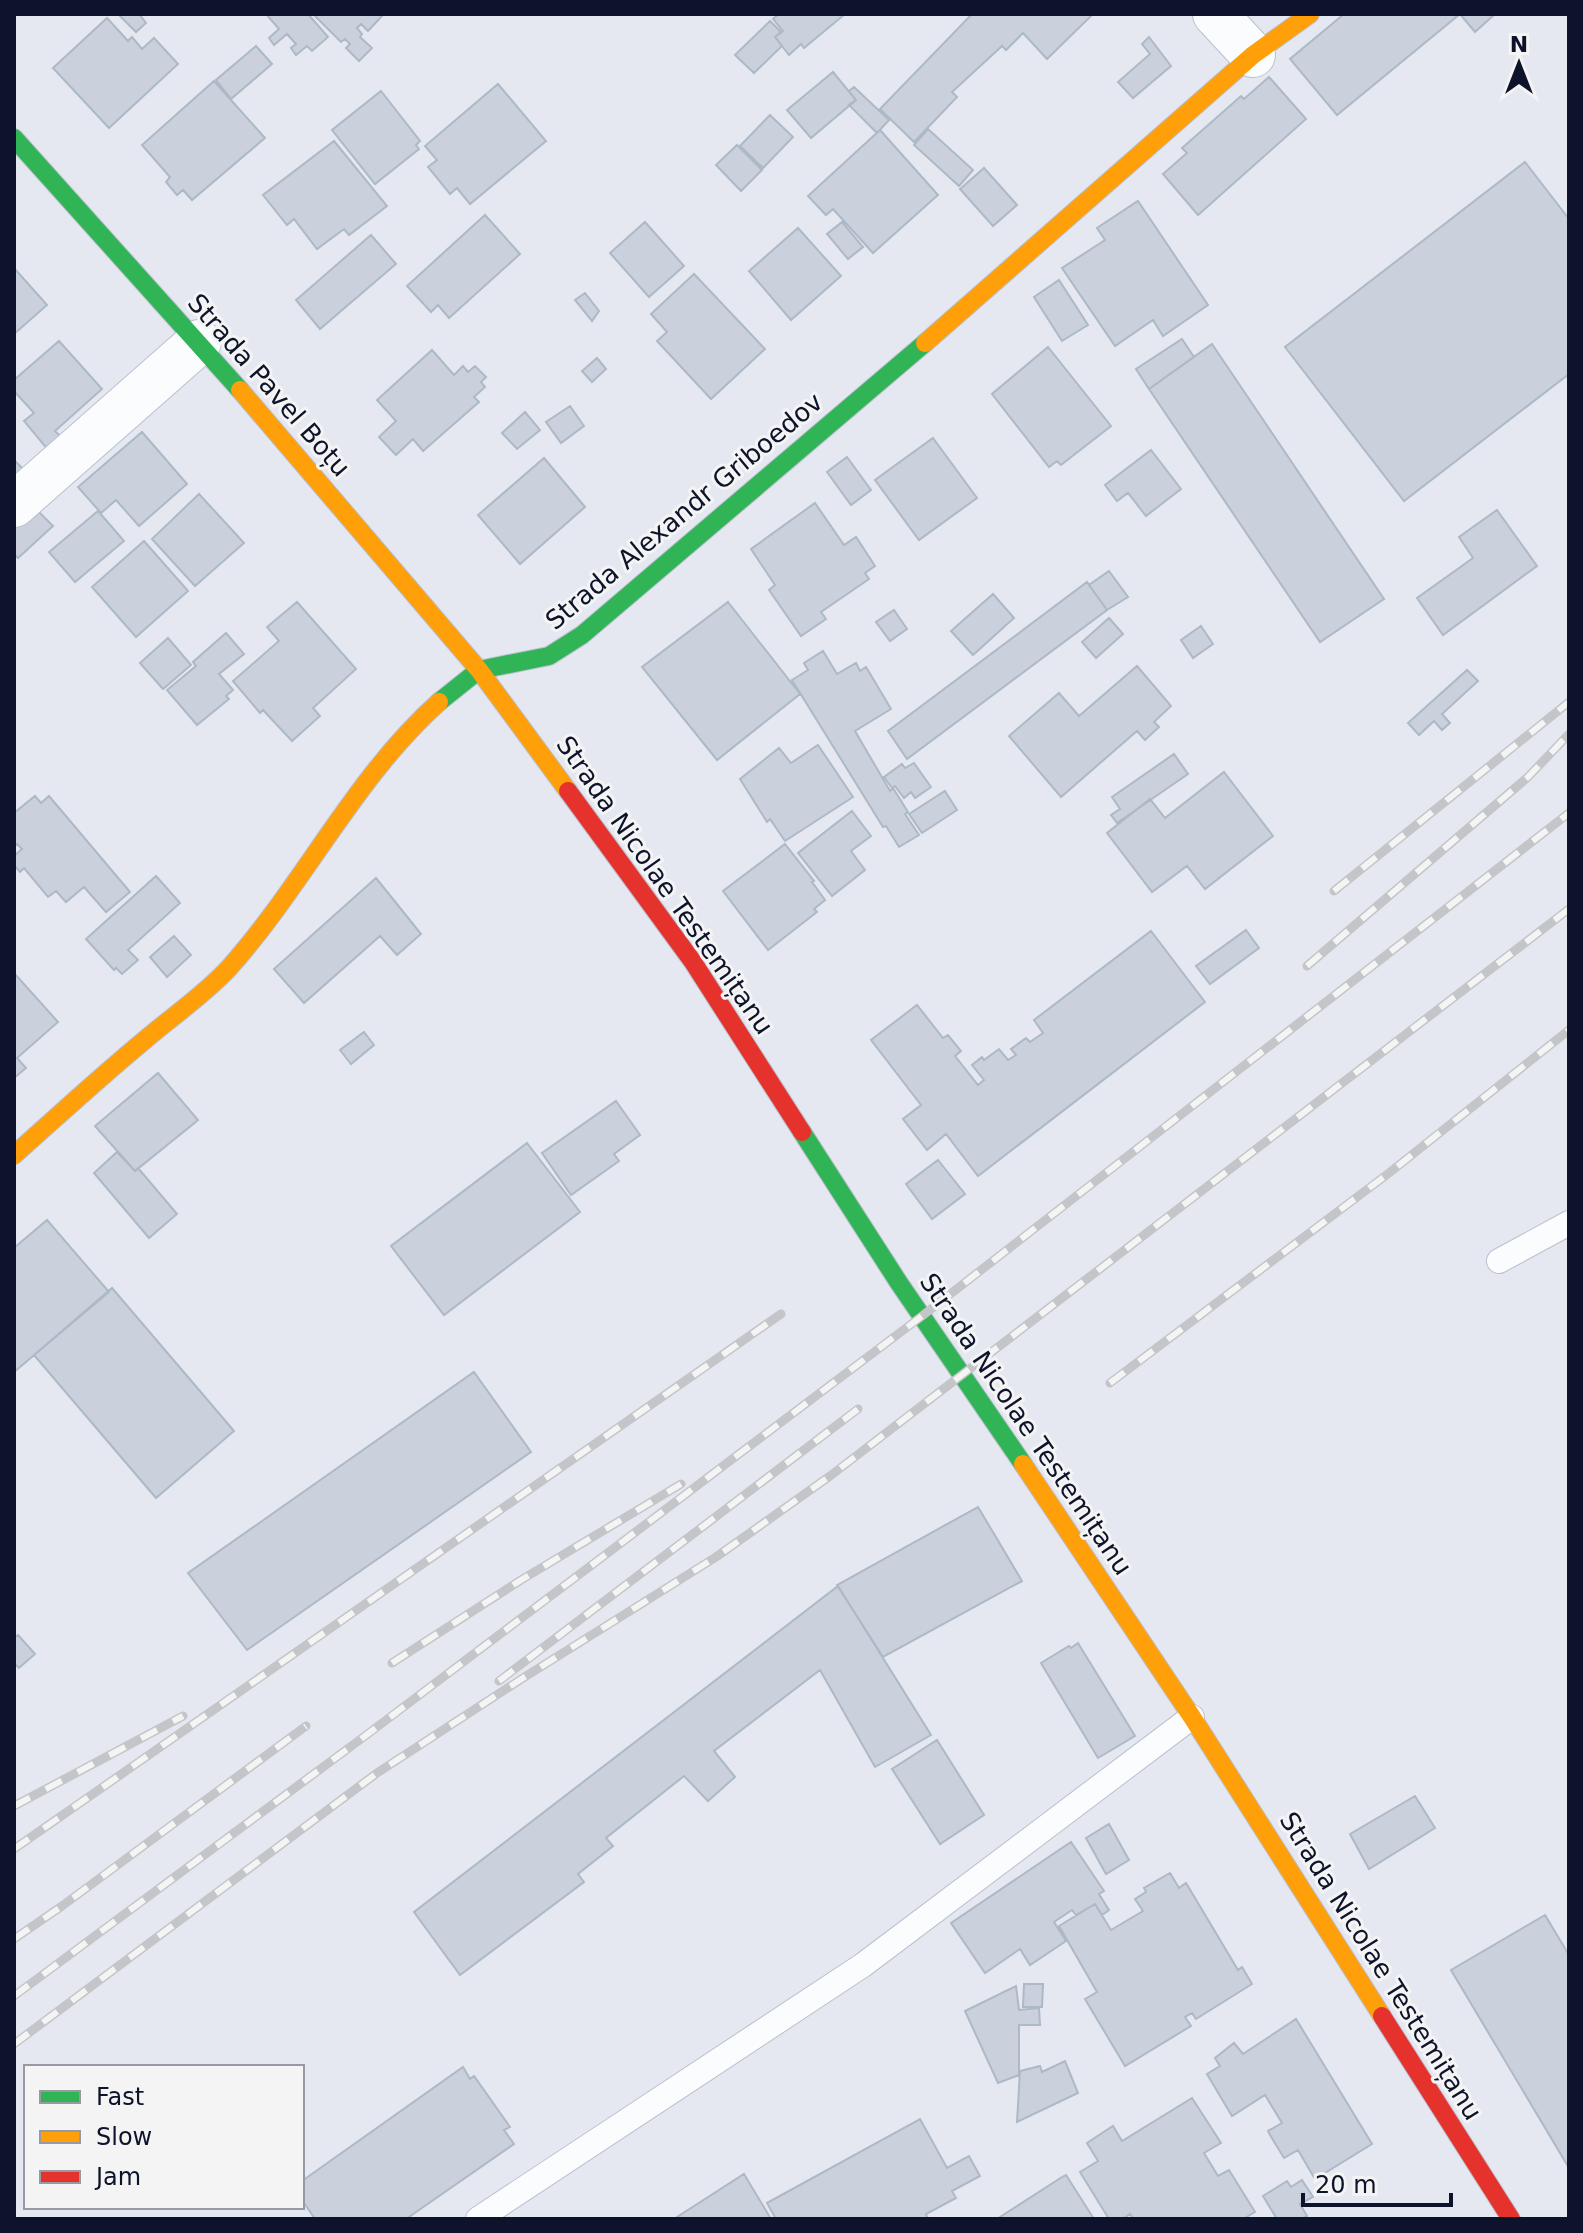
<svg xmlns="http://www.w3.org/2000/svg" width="1583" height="2233" font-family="'DejaVu Sans',sans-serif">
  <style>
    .building { fill: #cad1dc; stroke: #adb9c6; stroke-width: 2 }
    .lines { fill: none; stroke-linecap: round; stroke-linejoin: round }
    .lane-casing { stroke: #bac0cf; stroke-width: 26 }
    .street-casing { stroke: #bac0cf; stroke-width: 46 }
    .fast-casing { stroke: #bac0cf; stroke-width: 20 }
    .slow-casing { stroke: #bac0cf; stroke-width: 20 }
    .jam-casing { stroke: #bac0cf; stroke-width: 20 }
    .lane { stroke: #fbfcfd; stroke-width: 24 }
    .street { stroke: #fbfcfd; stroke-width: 44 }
    .fast { stroke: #30b455; stroke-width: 18 }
    .slow { stroke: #ff9f0a; stroke-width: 18 }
    .jam { stroke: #e5322d; stroke-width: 18 }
    .rail-casing { stroke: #c4c5c8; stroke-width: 9 }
    .rail { stroke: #f4f4f4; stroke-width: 6; stroke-dasharray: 18; stroke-linecap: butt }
    .labels { text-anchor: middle; stroke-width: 6; stroke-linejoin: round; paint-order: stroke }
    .street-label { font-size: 26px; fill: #0c132a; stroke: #f4f4f4 }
  </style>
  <rect width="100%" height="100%" fill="#e5e8f0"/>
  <path class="building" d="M118,14H139L146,23L136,32Z
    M266,14H308L328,37L312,51L307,46L296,55L291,48L296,44L287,34L274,45L269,38L279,29Z
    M313,14H380L382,16L368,31L361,24L357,28L362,34L360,37L372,48L359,61L346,48L350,44L345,39L341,42Z
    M779,14H845L804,48L801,44L789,55L775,37L783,31L773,19Z
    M972,14H1093L1047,59L1023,33L1006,50L1002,46L952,92L957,97L914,142L880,109Z
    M1344,14H1495L1475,32L1460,14L1337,115L1290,59Z
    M107,18L128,41L132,37L142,49L154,38L178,64L109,128L53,68Z
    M770,21L781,32L775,37L782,46L754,73L735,55Z
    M1149,37L1171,66L1133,98L1118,82L1150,54L1142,44Z
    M256,46L272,64L231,99L216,80Z
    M833,72L856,100L811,138L787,110Z
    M1269,77L1306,119L1198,215L1163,174L1187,153L1182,148L1241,96L1244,99Z
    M214,81L265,138L192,200L183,190L177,195L166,182L170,177L142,145Z
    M498,84L546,141L470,204L457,188L450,194L428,167L437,160L425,146Z
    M854,87L889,120L877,133L849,105L856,100L849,91Z
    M381,91L420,141L416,145L419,149L375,184L332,130Z
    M770,115L793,137L763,168L740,146Z
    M928,129L973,170L959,186L914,145Z
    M880,130L938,195L873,253L833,209L826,215L808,196Z
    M334,141L387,206L349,235L344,229L317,249L294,219L287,225L263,195Z
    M737,145L762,170L741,191L716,165Z
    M1525,162L1569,219V374L1404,501L1285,347Z
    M984,168L1017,205L993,226L960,189Z
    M1138,201L1208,305L1163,336L1153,320L1115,346L1062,268L1105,240L1097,228Z
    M485,215L520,254L449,318L438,305L431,312L407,286Z
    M645,222L684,266L649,297L610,253Z
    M842,222L863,247L848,259L827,234Z
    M798,228L841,276L791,320L749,271Z
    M371,235L396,264L320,329L296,300Z
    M14,268L47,305L14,334Z
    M694,274L765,349L711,399L657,341L667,332L651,314Z
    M1059,280L1088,325L1062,341L1034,297Z
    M585,293L599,311L592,321L575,300Z
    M1182,339L1194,357L1149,389L1136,369Z
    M59,341L102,389L55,431L63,439L49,451L24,421L34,413L14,391V380Z
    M1212,344L1384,599L1320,642L1149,389Z
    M1048,347L1111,426L1061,465L1057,461L1049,467L992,394Z
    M432,350L454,375L463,366L468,372L475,366L486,377L481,382L485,387L474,397L479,402L423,451L413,439L396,455L379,437L396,421L377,400Z
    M597,358L606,369L592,382L582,371Z
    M570,406L584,426L561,443L546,422Z
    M525,412L540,430L517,449L502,433Z
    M142,432L187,484L139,526L116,500L101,513L78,487Z
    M933,438L977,498L919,540L875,480Z
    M1151,450L1181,489L1146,516L1128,493L1117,501L1105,485Z
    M847,457L871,490L851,505L827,472Z
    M544,458L585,507L520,564L478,515Z
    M14,460L23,469L14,478Z
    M199,494L244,543L195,586L152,539Z
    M815,503L844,545L856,537L875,566L865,573L869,579L821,612L826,619L801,636L769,590L775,585L751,549Z
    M34,507L53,526L18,558L14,554V526Z
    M1497,510L1537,566L1443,635L1417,598L1473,558L1459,537Z
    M98,511L124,541L75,582L49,552Z
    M144,541L188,591L136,637L92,587Z
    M1109,571L1128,597L1107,610L1089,585Z
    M1087,582L1107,610L907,759L888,731Z
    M993,594L1014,618L973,655L951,631Z
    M297,602L356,669L313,708L320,716L292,741L263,710L260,713L233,681L279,641L267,627Z
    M728,602L800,694L717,760L642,667Z
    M894,610L907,629L890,641L876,622Z
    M1109,618L1123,634L1096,658L1082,642Z
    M1201,626L1213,644L1193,658L1181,640Z
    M226,633L244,654L219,674L233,690L226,696L229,699L197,725L167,690L196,666L193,662Z
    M168,638L191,665L163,689L140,663Z
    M823,651L837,674L856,663L860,671L866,667L891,709L855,731L890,791L893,788L908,812L905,814L919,835L899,847L886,826L883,827L792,680L808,670L804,663Z
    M1137,666L1171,706L1154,722L1159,727L1145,740L1137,731L1061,797L1009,736L1059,693L1079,716Z
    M1467,670L1478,681L1442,714L1450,723L1442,730L1434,721L1419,735L1408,723Z
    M818,745L853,797L785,841L770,819L767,822L740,779L779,748L791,763Z
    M1174,754L1188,774L1117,823L1111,815L1120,809L1112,797Z
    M914,763L931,787L915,798L911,792L904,798L895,786L892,788L884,777L902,764L905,768Z
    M1224,772L1273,836L1205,889L1187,866L1152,892L1107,833L1150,799L1165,818Z
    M945,791L957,810L922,833L909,814Z
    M35,796L41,803L49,796L130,892L106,912L84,887L66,902L56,891L48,897L24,868L20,872L14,865V856L22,849L17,844L14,847V813Z
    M852,811L871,836L851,851L865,870L832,896L798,853Z
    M785,844L814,881L812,882L825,900L814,909L817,912L768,950L723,891Z
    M156,876L180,903L128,950L138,960L122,974L116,968L114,970L86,939Z
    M376,878L421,934L397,955L380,936L304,1003L274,969Z
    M1246,930L1259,948L1210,984L1196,966Z
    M1151,931L1205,1002L978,1176L946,1134L927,1150L903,1119L921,1105L871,1040L917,1005L943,1038L948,1035L961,1051L955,1056L978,1085L984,1080L972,1065L982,1057L984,1060L999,1049L1008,1060L1016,1055L1011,1049L1026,1038L1030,1042L1043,1033L1034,1020Z
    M174,936L191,955L167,977L150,957Z
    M14,973L58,1022L17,1058L26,1068L14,1078Z
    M364,1032L374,1045L351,1064L340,1050Z
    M158,1073L198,1120L135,1171L95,1126Z
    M616,1101L640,1135L614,1154L619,1161L571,1195L542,1153Z
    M527,1143L580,1212L444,1315L391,1246Z
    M117,1152L135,1171L138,1168L177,1214L149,1238L94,1173Z
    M938,1160L965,1194L932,1219L906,1184Z
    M47,1220L109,1292L14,1372V1248Z
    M112,1288L234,1431L156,1498L34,1355Z
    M474,1372L531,1452L247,1650L188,1573Z
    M978,1507L1022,1581L883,1657L837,1585Z
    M838,1586L931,1735L875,1767L820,1670L714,1751L735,1777L708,1801L684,1776L606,1838L613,1846L578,1874L584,1882L460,1975L414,1912Z
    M18,1635L35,1654L19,1668L14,1663V1638Z
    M1078,1643L1135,1736L1098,1758L1041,1663L1069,1646L1071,1648Z
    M937,1740L984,1815L940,1844L892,1769Z
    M1415,1796L1435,1828L1369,1869L1350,1834Z
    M1109,1824L1129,1860L1106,1874L1086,1838Z
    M1071,1842L1104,1891L1099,1894L1109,1910L1102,1915L1095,1904L1076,1915L1072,1910L1054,1922L1066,1941L1030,1965L1020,1949L985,1973L951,1923Z
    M1170,1873L1179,1888L1186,1883L1238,1970L1242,1967L1252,1984L1196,2019L1192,2013L1185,2017L1191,2026L1125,2066L1085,1999L1097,1992L1059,1926L1095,1904L1111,1930L1143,1911L1135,1899L1146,1892L1144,1888Z
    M1545,1915L1569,1955V2168L1451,1970Z
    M1024,1984H1043L1042,2007H1023Z
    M1016,1986L1019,2010L1039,2008L1040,2025H1019V2075L998,2083L965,2011Z
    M1296,2019L1372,2144L1315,2179L1298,2150L1284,2158L1270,2135L1268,2131L1282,2123L1265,2095L1232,2116L1207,2074L1220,2066L1215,2058L1234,2043L1243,2054Z
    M1065,2061L1078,2093L1017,2122L1020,2071L1040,2066L1042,2072Z
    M463,2067L470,2079L474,2076L510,2127L504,2130L514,2144L406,2219H315L302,2200V2181Z
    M1192,2098L1221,2143L1204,2153L1218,2176L1229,2170L1255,2212L1243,2219H1133L1130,2214L1123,2219H1109L1080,2172L1098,2161L1087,2143L1113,2126L1122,2141Z
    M920,2119L947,2168L969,2156L980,2176L952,2191L956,2198L926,2214L928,2219H776L767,2203Z
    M744,2174L771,2219H674Z
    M1066,2175L1094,2219H997L1062,2177Z
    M1302,2180L1313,2197L1300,2204L1307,2216L1302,2219H1277L1263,2196L1287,2181L1291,2187Z"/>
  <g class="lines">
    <g class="lane-casing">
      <path id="lane" d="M1499,1261L1569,1223
        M478,2219L863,1965L1192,1717"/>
    </g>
    <g class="street-casing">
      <path id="street" d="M1215,14L1253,55
        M14,505L199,342"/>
    </g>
    <g class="fast-casing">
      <path id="fast" d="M14,138L240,390
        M439,702L479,670L549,656L582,635L925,343
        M802,1132L899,1283L1023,1464"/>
    </g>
    <g class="slow-casing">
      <path id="slow" d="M925,343L1253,55L1310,14
        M240,390L479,670L568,791
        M14,1155C58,1116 101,1076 146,1039C173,1016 205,994 229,968C304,884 355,777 439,702
        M1023,1464L1192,1717L1382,2016"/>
    </g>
    <g class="jam-casing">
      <path id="jam" d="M568,791L693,962L802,1132
        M1382,2016L1511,2219"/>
    </g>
    <use href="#lane" class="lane"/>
    <use href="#street" class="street"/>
    <use href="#fast" class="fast"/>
    <use href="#slow" class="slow"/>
    <use href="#jam" class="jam"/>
    <g class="rail-casing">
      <path id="rail" d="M1334,891L1569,702
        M1307,966L1528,777L1569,734
        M1110,1383L1389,1173L1569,1030
        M392,1663L521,1580L681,1484
        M499,1681L858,1409
        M14,1806L183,1716
        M14,1849L781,1314
        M14,1939L62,1906L306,1726
        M14,1996L369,1733L922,1316L1569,813
        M14,2044L377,1773L523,1678L716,1557L830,1476L1569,909"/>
    </g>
    <use href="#rail" class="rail"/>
  </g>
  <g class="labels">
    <g class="street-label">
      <text transform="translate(269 385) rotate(49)" y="9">Strada Pavel Boțu</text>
      <text transform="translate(684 511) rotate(-40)" y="9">Strada Alexandr Griboedov</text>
      <text transform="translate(665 885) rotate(55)" y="9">Strada Nicolae Testemițanu</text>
      <text transform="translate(1026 1424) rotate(56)" y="9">Strada Nicolae Testemițanu</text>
      <text transform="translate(1381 1966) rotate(58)" y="9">Strada Nicolae Testemițanu</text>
    </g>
  </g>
  <rect width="1583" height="2233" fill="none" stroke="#0c132a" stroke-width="32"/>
  <rect x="24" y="2065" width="280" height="144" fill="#f4f4f4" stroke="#979aa3" stroke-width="2"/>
  <rect x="40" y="2091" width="40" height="12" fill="#30b455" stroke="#979aa3" stroke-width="2"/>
  <text x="96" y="2105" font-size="24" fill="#0c132a">Fast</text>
  <rect x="40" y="2131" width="40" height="12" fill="#ff9f0a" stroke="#979aa3" stroke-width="2"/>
  <text x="96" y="2145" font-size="24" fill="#0c132a">Slow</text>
  <rect x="40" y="2171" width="40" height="12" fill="#e5322d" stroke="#979aa3" stroke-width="2"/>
  <text x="96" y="2185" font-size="24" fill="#0c132a">Jam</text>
  <g transform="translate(1519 64)" stroke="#f4f4f4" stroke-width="6" paint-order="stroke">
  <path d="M0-6L14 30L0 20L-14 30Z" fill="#0c132a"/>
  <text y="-12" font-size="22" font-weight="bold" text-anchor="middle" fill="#0c132a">N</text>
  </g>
  <path d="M1303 2193v12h148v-12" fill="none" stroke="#0c132a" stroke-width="4"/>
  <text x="1315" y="2193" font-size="24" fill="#0c132a" stroke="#f4f4f4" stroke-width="6" paint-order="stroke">20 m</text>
</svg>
